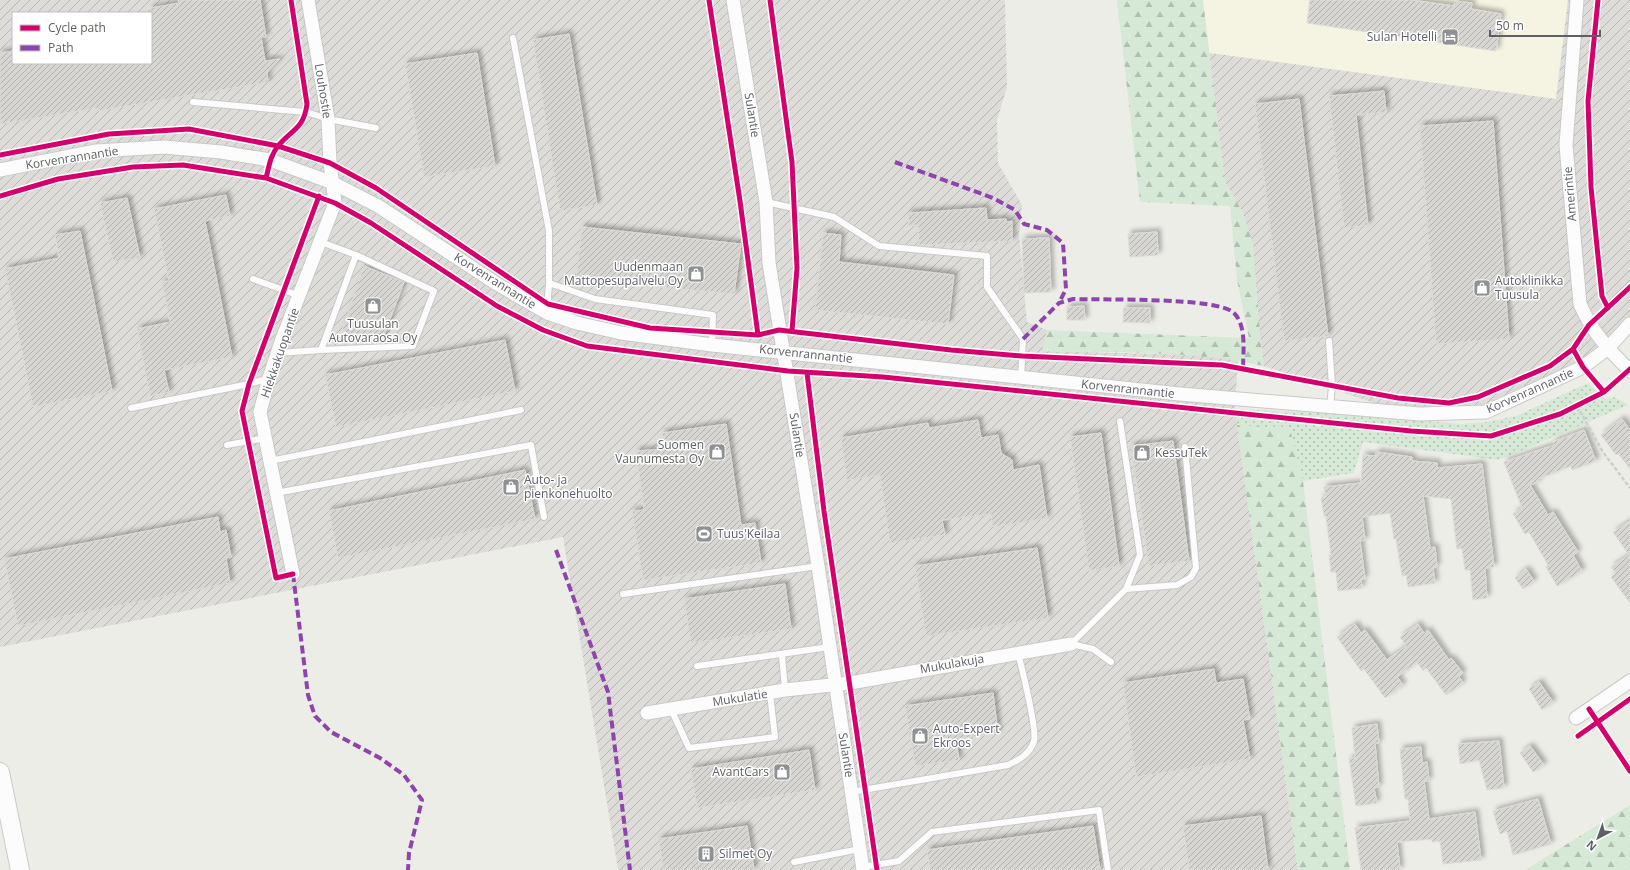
<svg xmlns="http://www.w3.org/2000/svg" width="1630" height="870" font-family="'Open Sans',sans-serif">
  <style>
    .commercial { fill: #f5f3e2 }
    .industrial { fill: url(#industrial-furrows); fill-rule: evenodd }
    .grass { fill: url(#grass-dots) }
    .forest { fill: url(#forest-firs) }
    .building { fill: url(#building-hatch); stroke: #dcdbd7; filter: url(#shadow) }
    .lines { fill: none; stroke-linecap: round; stroke-linejoin: round }
    .lane-casing { stroke: #c9c9c9; stroke-width: 8 }
    .street-casing { stroke: #c9c9c9; stroke-width: 15 }
    .secondary-casing { stroke: #cacaca; stroke-width: 20 }
    .path { stroke: #cbcfcd; stroke-width: 2.5; stroke-dasharray: 4 2; stroke-linecap: butt }
    .lane { stroke: #fcfcfc; stroke-width: 6 }
    .street { stroke: #fcfcfc; stroke-width: 13 }
    .secondary { stroke: #fcfcfc; stroke-width: 18 }
    .quiet { stroke: #8e44ad; stroke-width: 4; stroke-dasharray: 8 4; stroke-linecap: butt }
    .cycleway-casing { stroke: #fff; stroke-width: 8 }
    .cycleway { stroke: #d6006c; stroke-width: 5 }
    .labels { text-anchor: middle; stroke-width: 3; stroke-linejoin: round; paint-order: stroke }
    .poi-label { font-size: 12px; fill: #5d6066; stroke: #fff; text-anchor: start }
    .street-label { font-size: 12px; fill: #5d6066; stroke: #fff }
  </style>
  <defs>
    <pattern id="industrial-furrows" width="10" height="10" patternUnits="userSpaceOnUse"><rect width="10" height="10" fill="#dddcd8"/><path d="M-1 1l2-2M0 10L10 0M9 11l2-2" fill="none" stroke="#b6b6b3"/></pattern>
    <pattern id="grass-dots" width="8" height="8" patternUnits="userSpaceOnUse"><rect width="8" height="8" fill="#d6e9d6"/><path d="M2 2h.1M6 6h.1" fill="none" stroke="#b1c0b1" stroke-width="1.8" stroke-linecap="round"/></pattern>
    <pattern id="forest-firs" width="22" height="20" patternUnits="userSpaceOnUse"><rect width="22" height="20" fill="#d6e9d6"/><path d="M5 1l3.5 6h-7zM16 11l3.5 6h-7z" fill="#b1c0b1"/></pattern>
    <pattern id="building-hatch" width="6" height="6" patternUnits="userSpaceOnUse"><rect width="6" height="6" fill="#d7d6d3"/><path d="M-1 1l2-2M0 6l6-6M5 7l2-2" fill="none" stroke="#b2b1af"/></pattern>
    <filter id="shadow"><feDropShadow dx="3.5" dy="-3.5" stdDeviation="2" flood-color="#0004"/></filter>
  </defs>
  <rect width="100%" height="100%" fill="#edede8"/>
  <path class="commercial" d="M1203,0H1568L1556,99L1209,53Z"/>
  <path class="industrial" d="M0,0H1005L1007,87L997,120L998,163L1022,205L1019,234L1027,322L1047,330L1043,351L1197,355L1238,360L1235,409L1298,870H618L563,537L0,647ZM13,13H151V63H13Z
    M1568,0H1630V327L1608,348L1487,416L1419,418L1264,366L1242,211L1225,182L1209,53L1556,99Z"/>
  <path class="grass" d="M1588,383L1606,399L1614,397L1628,405L1499,460L1363,442L1354,473L1303,481L1290,430L1237,425L1235,409L1325,413L1462,424L1487,422L1516,416Z"/>
  <path class="forest" d="M1117,0H1203L1225,182L1242,211L1253,243L1261,346L1264,366C1192,350 1116,353 1042,351L1047,330L1249,338L1237,280L1230,206L1140,202Z
    M1237,425L1290,429L1303,481L1350,870H1298Z
    M1630,805V870H1525Z"/>
  <path class="building" d="M178,0H260L266,37H261L265,61L280,59L267,73L268,82L97,111V108L0,124V53L13,51V63H151V8L179,3Z
    M1310,0H1411L1454,6L1455,1L1472,3L1471,9L1501,14L1496,51L1307,23Z
    M569,34L597,205L560,211L533,40Z
    M477,53L495,166L424,177L405,64Z
    M1384,91L1386,112L1356,115L1368,225L1344,228L1329,96Z
    M1299,99L1328,336L1284,341L1255,104Z
    M1493,121L1509,339L1436,344L1420,126Z
    M226,195L230,216L205,221L232,357L164,370L169,392L150,396L137,329L170,322L162,282L169,281L154,209Z
    M127,198L140,258L113,262L100,203Z
    M986,208L987,220L1006,219L1007,222L1012,221V241L919,245L918,225L909,226L908,213Z
    M582,227L741,244L734,294L576,279Z
    M80,231L112,391L33,407L5,269L59,258L55,235Z
    M1157,232L1158,255L1130,257L1128,234Z
    M823,233L841,235L839,262L954,275L948,324L815,310Z
    M1049,238L1051,292L1024,293L1022,239Z
    M364,266L404,282L381,343H375L342,331Z
    M1084,306L1085,320H1067V307Z
    M1124,308H1150V323L1123,322Z
    M505,340L515,391L336,427L325,375Z
    M1622,419L1630,430V469L1618,453L1616,455L1601,435Z
    M978,420L981,438L998,435L1001,453L1012,460L1013,470L1039,465L1047,518L993,527L991,514L942,520L945,535L890,543L880,475L847,480L841,438L928,423L929,428Z
    M726,424L741,525L755,523L761,563L643,580L632,511L644,510L636,451L664,449L662,433Z
    M1584,430L1596,461L1572,470L1571,466L1538,479L1539,482L1530,485L1548,515L1553,512L1578,552L1573,555L1582,571L1557,586L1546,567L1548,565L1529,532L1525,534L1513,514L1522,508L1504,462L1554,445L1553,442Z
    M1101,433L1119,566L1089,571L1070,437Z
    M1173,441L1189,561L1149,566L1131,446Z
    M1376,452L1412,457V461L1437,463V468L1482,464L1494,567L1485,568L1487,598L1473,600L1470,570H1465L1462,548L1457,549L1451,499L1423,496L1430,548L1435,547L1437,567L1433,568L1435,583L1408,587L1406,575L1402,576L1396,539H1394L1390,513L1362,517L1365,540L1360,541L1365,579H1361L1362,588L1338,591L1336,572H1331L1329,555H1331L1326,516H1324L1321,498L1326,497L1324,487L1361,483L1363,455L1376,456Z
    M525,470L535,519L338,558L329,511Z
    M218,517L220,532L226,530L231,557L226,558L230,583L18,626L4,559Z
    M1630,521V603L1611,577L1616,573L1611,567L1629,555L1613,532Z
    M1037,548L1048,618L926,636L915,566Z
    M1526,569L1534,581L1523,589L1515,578Z
    M785,584L791,629L691,643L684,599Z
    M1355,624L1361,633L1365,630L1387,660L1406,646L1400,637L1418,624L1424,633L1428,630L1449,660L1451,658L1463,673L1459,677L1463,683L1446,695L1426,668L1423,671L1417,662L1397,677L1403,685L1385,698L1364,669L1361,671L1337,637Z
    M1214,669L1216,683L1243,679L1250,719L1243,720L1250,759L1136,777L1123,683Z
    M1539,682L1553,702L1542,710L1529,689Z
    M993,693L998,733L956,739L959,760L915,766L905,706Z
    M1377,724L1379,743H1375L1379,787L1374,788L1377,803L1356,806L1349,758H1355L1352,728Z
    M1499,741L1504,788L1487,790L1479,760L1460,764L1458,744Z
    M1530,746L1544,765L1533,772L1520,753Z
    M1421,747L1422,763L1427,762L1429,781H1424L1429,819L1475,812L1481,860L1443,864L1440,841L1432,842V839L1397,842L1400,870H1361L1355,828L1410,821L1408,799H1405L1400,749Z
    M809,750L815,790L697,808L691,769Z
    M1538,799L1551,844L1513,855L1507,831L1500,834L1493,811Z
    M1261,816L1268,870H1189L1183,826Z
    M747,826L754,870H663L659,839Z
    M1093,826L1100,870H930L927,850Z"/>
  <g class="lines">
    <g class="lane-casing">
      <path id="lane" d="M513,38L549,231V283
        M193,102L306,112L328,119L376,128
        M766,202L834,217L879,246L987,256V287L1023,339L1021,378
        M253,279L300,296
        M547,312L549,283L595,299L713,315L712,345
        M1329,341L1332,386L1330,407
        M321,350L413,346L434,291L356,255
        M277,353L321,350L356,255L321,242
        M131,408L249,384L269,378
        M227,445L266,438
        M270,461L521,410
        M276,493L531,445L544,517
        M1126,589L1177,585L1191,577L1196,568L1185,447
        M623,594L818,566
        M1071,644L1126,589L1140,555L1120,421
        M1071,644L1093,649L1111,662
        M782,655L785,690
        M697,666L829,647
        M671,709L689,748L775,737L770,694
        M851,792L1008,765C1019,760 1030,754 1034,741C1037,728 1022,669 1018,653
        M794,862L860,849
        M863,867L899,861L932,832L1099,810L1108,870"/>
    </g>
    <g class="street-casing">
      <path id="street" d="M733,0L766,202L769,263L818,566L863,870
        M1577,0L1566,145L1580,304C1592,332 1608,349 1630,371
        M0,170L96,151L164,147L221,152L270,160L333,183L378,206L497,284L547,313L577,323L621,333L712,345L1180,394L1419,414L1486,412L1583,367L1608,348L1630,324
        M293,574L260,412L269,378L282,339L335,203L330,163L328,119L308,0
        M647,713L785,690L850,683L1071,644
        M1576,718L1630,681"/>
    </g>
    <g class="secondary-casing">
      <path id="secondary" d="M0,772L20,870"/>
    </g>
    <path class="path" d="M1577,406L1603,452L1630,488"/>
    <use href="#lane" class="lane"/>
    <use href="#street" class="street"/>
    <use href="#secondary" class="secondary"/>
    <path class="quiet" d="M895,162L993,198L1015,210L1024,224L1047,230L1063,243L1066,289L1059,303
      M1023,339L1059,303L1073,299C1101,300 1219,297 1234,313C1247,326 1243,353 1243,370
      M556,550L608,692L630,870
      M293,574L308,695L315,716L331,732L380,758L404,775L422,800L409,853L408,870"/>
    <g class="cycleway-casing">
      <path id="cycleway" d="M709,0L740,201L758,335
        M770,0L792,162L797,268L792,331
        M1598,0L1588,101L1591,187L1602,296L1608,308
        M0,155L109,134L189,129L278,146L330,163L376,188L548,304L650,328L758,335L779,330L951,350L1022,356L1222,365L1398,398L1449,403L1478,397L1550,366L1573,349
        M266,178C269,167 270,156 278,146C291,130 304,129 307,104L291,0
        M0,196L58,179L133,167L183,165L266,178L335,203L371,223L497,306L543,330L587,346L788,371L883,377L1411,431L1491,436L1560,414L1604,392L1630,369
        M807,373L824,511L877,870
        M1604,392L1583,367L1573,349L1589,325L1630,287
        M293,574L276,578L242,411L249,384L319,196
        M1589,709L1630,771
        M1578,736L1630,699"/>
    </g>
    <use href="#cycleway" class="cycleway"/>
  </g>
  <defs>
    <g id="hotel-square" transform="scale(0.9)"><rect x="-9" y="-9" width="18" height="18" rx="4" fill="#8f9194" stroke="#fff"/><path d="M-6-4.5h1.5V1H6V5H4.5V3h-9V5H-6ZM-4 0a1.8 1.8 0 1 1 3.6 0ZM.5 0V-2.5h3Q6-2.5 6 0Z" fill="#fff"/></g>
    <g id="shop-square" transform="scale(0.9)"><rect x="-9" y="-9" width="18" height="18" rx="4" fill="#8f9194" stroke="#fff"/><path d="M-5-2.5h2.3a2.7 3.5 0 0 1 5.4 0H5L5.5 6h-11ZM-1.5-2.5h3a1.5 2.3 0 0 0-3 0Z" fill="#fff"/></g>
    <g id="stadium-square" transform="scale(0.9)"><rect x="-9" y="-9" width="18" height="18" rx="4" fill="#8f9194" stroke="#fff"/><path d="M0-5a6.5 5 0 1 0 0 10a6.5 5 0 1 0 0-10ZM-3.5-1.8h7v3.6h-7Z" fill="#fff"/></g>
    <g id="building-square" transform="scale(0.9)"><rect x="-9" y="-9" width="18" height="18" rx="4" fill="#8f9194" stroke="#fff"/><path d="M-4-6H4V6H1V3H-1V6H-4ZM-2.5-4.3h1.7v1.8h-1.7ZM.8-4.3h1.7v1.8H.8ZM-2.5-1h1.7V.8h-1.7ZM.8-1h1.7V.8H.8Z" fill="#fff"/></g>
  </defs>
  <g fill-rule="evenodd">
    <use href="#hotel-square" x="1450" y="37"/>
    <use href="#shop-square" x="696" y="274"/>
    <use href="#shop-square" x="1482" y="288"/>
    <use href="#shop-square" x="373" y="306"/>
    <use href="#shop-square" x="717" y="452"/>
    <use href="#shop-square" x="1142" y="453"/>
    <use href="#shop-square" x="511" y="487"/>
    <use href="#stadium-square" x="704" y="534"/>
    <use href="#shop-square" x="920" y="736"/>
    <use href="#shop-square" x="782" y="772"/>
    <use href="#building-square" x="706" y="854"/>
  </g>
  <g class="labels">
    <g class="poi-label">
      <text x="1437" y="41" text-anchor="end">Sulan Hotelli</text>
      <text x="683" y="271" text-anchor="end">Uudenmaan<tspan x="683" dy="14">Mattopesupalvelu Oy</tspan></text>
      <text x="1495" y="285">Autoklinikka<tspan x="1495" dy="14">Tuusula</tspan></text>
      <text x="373" y="328" text-anchor="middle">Tuusulan<tspan x="373" dy="14">Autovaraosa Oy</tspan></text>
      <text x="704" y="449" text-anchor="end">Suomen<tspan x="704" dy="14">Vaunumesta Oy</tspan></text>
      <text x="1155" y="457">KessuTek</text>
      <text x="524" y="484">Auto- ja<tspan x="524" dy="14">pienkonehuolto</tspan></text>
      <text x="717" y="538">Tuus'Keilaa</text>
      <text x="933" y="733">Auto-Expert<tspan x="933" dy="14">Ekroos</tspan></text>
      <text x="769" y="776" text-anchor="end">AvantCars</text>
      <text x="719" y="858">Silmet Oy</text>
    </g>
    <g class="street-label">
      <text transform="translate(323 91) rotate(81)" y="4">Louhostie</text>
      <text transform="translate(752 115) rotate(81)" y="4">Sulantie</text>
      <text transform="translate(72 158) rotate(-9)" y="4">Korvenrannantie</text>
      <text transform="translate(1570 194) rotate(-95)" y="4">Amerintie</text>
      <text transform="translate(495 281) rotate(32)" y="4">Korvenrannantie</text>
      <text transform="translate(280 353) rotate(-71)" y="4">Hiekkakuopantie</text>
      <text transform="translate(806 354) rotate(6)" y="4">Korvenrannantie</text>
      <text transform="translate(1128 389) rotate(6)" y="4">Korvenrannantie</text>
      <text transform="translate(1530 391) rotate(-24)" y="4">Korvenrannantie</text>
      <text transform="translate(797 435) rotate(81)" y="4">Sulantie</text>
      <text transform="translate(952 664) rotate(-10)" y="4">Mukulakuja</text>
      <text transform="translate(740 698) rotate(-9)" y="4">Mukulatie</text>
      <text transform="translate(846 755) rotate(81)" y="4">Sulantie</text>
    </g>
  </g>
  <rect x="12" y="12" width="140" height="52" fill="#ffffff" stroke="#bebfc2"/>
  <rect x="20" y="25" width="20" height="6" fill="#d6006c" stroke="#bebfc2"/>
  <text x="48" y="32" font-size="12" fill="#5d6066">Cycle path</text>
  <rect x="20" y="45" width="20" height="6" fill="#8e44ad" stroke="#bebfc2"/>
  <text x="48" y="52" font-size="12" fill="#5d6066">Path</text>
  <g transform="translate(1598 838) rotate(221)" stroke="#ffffff" stroke-width="3" paint-order="stroke">
  <path d="M0-3L7 15L0 10L-7 15Z" fill="#5d6066"/>
  <text y="-6" font-size="11" font-weight="bold" text-anchor="middle" fill="#5d6066">N</text>
  </g>
  <path d="M1490 30v6h110v-6" fill="none" stroke="#5d6066" stroke-width="2"/>
  <text x="1496" y="30" font-size="12" fill="#5d6066" stroke="#ffffff" stroke-width="3" paint-order="stroke">50 m</text>
</svg>
